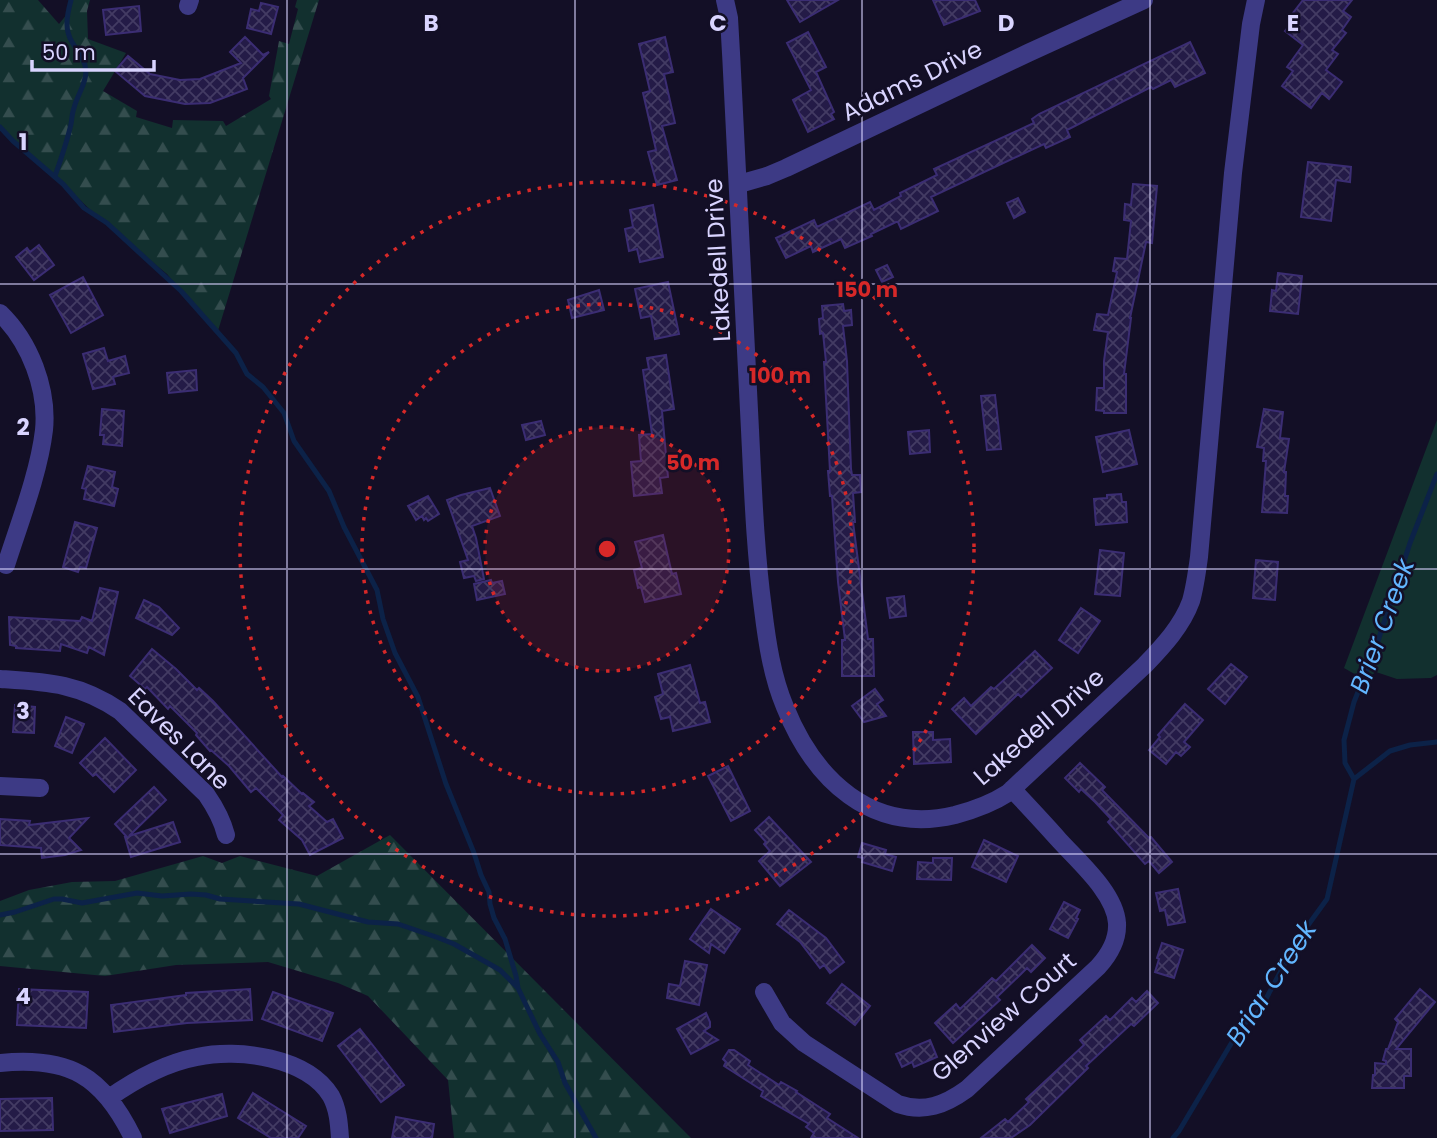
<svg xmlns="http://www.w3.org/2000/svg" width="1437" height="1138" font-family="Poppins,sans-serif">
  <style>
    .forest { fill: url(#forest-firs) }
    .park { fill: #12302f }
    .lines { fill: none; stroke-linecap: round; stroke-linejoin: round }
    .stream { stroke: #0c2248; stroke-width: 5 }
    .building { fill: url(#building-cross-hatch); stroke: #3b2d73; stroke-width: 2 }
    .street { stroke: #3d3a85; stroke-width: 18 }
    .grid { fill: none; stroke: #d9d4ff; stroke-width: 2; stroke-opacity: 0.55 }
    .ring { fill: none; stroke: #d62828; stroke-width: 3.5; stroke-dasharray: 3.5 7 }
    .labels { text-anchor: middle; stroke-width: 5; stroke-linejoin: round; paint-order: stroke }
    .street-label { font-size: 24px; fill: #d9d4ff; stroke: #130f26 }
    .water-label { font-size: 26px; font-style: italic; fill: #62b6ff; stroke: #130f26 }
    .grid-label { font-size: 23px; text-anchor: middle; font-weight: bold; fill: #d9d4ff; stroke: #130f26; stroke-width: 5; stroke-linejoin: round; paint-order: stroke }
    .centre { fill: #d62828; stroke: #130f26; stroke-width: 3.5 }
    .ring-label { font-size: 21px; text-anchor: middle; font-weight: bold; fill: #d62828; stroke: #130f26; stroke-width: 5; stroke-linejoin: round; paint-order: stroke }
  </style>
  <defs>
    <pattern id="forest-firs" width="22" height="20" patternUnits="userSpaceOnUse" patternTransform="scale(1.75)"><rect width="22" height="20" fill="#12302f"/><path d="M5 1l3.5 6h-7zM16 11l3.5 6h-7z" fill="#344d4e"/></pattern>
    <pattern id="building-cross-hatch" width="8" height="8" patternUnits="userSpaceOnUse" patternTransform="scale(1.75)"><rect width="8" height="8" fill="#241b47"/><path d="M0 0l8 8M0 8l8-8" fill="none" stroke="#433b63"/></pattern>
  </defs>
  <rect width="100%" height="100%" fill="#130f26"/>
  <path class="forest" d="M0,0H38L59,24L68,13L72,0H90L87,11L88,39L126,53L103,91L137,111L136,117L172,128L173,120L223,121L226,126L271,99L269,96L279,41L289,44L298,9L295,7L297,0H319L217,334L167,274L103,222L48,169L0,127Z
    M390,835L691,1138H454L448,1080L368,996L338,983L268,962L176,965L105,976L0,966V901L29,890L72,882L115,881L203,856L222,863L240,856L317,876Z"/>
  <path class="park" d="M1437,420V675L1431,678L1397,679L1376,672L1365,680L1344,668Z"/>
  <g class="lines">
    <path class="stream" d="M0,127L13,141L63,184L84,208L107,223L181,291L236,353L247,374L263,387L284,413L294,441L329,491L344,527L377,590L383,619L395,653L418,697L446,784L474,853L481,875L489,892L490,904L494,918L505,939L516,976L518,988
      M55,176C61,159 67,142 71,124C72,119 72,113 74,108C77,95 86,85 86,71C85,59 78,52 72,42C64,29 67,15 71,0
      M1354,779L1345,763L1344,740L1354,702L1376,647L1410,543L1437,474
      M1354,779L1390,751L1410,745L1437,742
      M0,915L15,912L54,899H62L82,903L137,893L162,896L191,894L206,895L220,899L299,904L368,922L398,924L439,938L454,944L500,970L518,988L540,1034L558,1062L565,1083L596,1138
      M1173,1138L1179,1131L1241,1027L1260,1010L1298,939L1327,899L1354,779"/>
  </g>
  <path class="building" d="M787,0H838L800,22Z
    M933,0H975L980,11L944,25Z
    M1303,0H1352L1343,11L1351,17L1342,30L1346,33L1332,50L1338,54L1326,70L1342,82L1329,99L1322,93L1311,108L1282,86L1293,71L1287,67L1303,45L1285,31L1297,15L1293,13Z
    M261,3L278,7L271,34L247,28L251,9L259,11Z
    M139,6L141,31L106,35L103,10Z
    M808,32L826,67L816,72L834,112L831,114L834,119L808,132L793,100L811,90L787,43Z
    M245,37L263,55L269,52L243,78L247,89L210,103L185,104L145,96L115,71L128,56L150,74L180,80L200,79L241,63L230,52Z
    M665,37L673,72L664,74L675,123L662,126L677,180L657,185L648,152L656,150L643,93L650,91L639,44Z
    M1190,42L1205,73L1175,87L1171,80L1153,89L1151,87L1067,130L1070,137L1046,148L1044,144L931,197L938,211L901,229L898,222H896L871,234L872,236L845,248L841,239L813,252L811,246L786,258L776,238L814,220L817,227L870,202L874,210L901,196L900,193L937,175L934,169L1034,123L1032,119L1039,114Z
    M1308,162L1351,167L1350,182L1336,180L1331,221L1301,217Z
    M1133,184L1157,186L1152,243L1146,242L1130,318H1131L1124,374H1126V413H1104V411L1096,410L1097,388H1104V361L1108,332L1094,330L1097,314L1108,315L1117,272L1113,271L1115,258L1127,259L1131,221L1124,220L1125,204L1131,205Z
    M1018,198L1025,212L1014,218L1007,203Z
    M653,205L663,257L640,262L637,249L629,251L625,229L633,227L630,210Z
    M39,245L54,265L34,280L16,257L27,248L30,252Z
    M887,265L893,277L882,282L876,270Z
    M1278,273L1302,276L1298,314L1270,311L1272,290L1276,291Z
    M83,277L103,315L71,333L50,295Z
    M668,282L679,334L655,339L651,316L641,318L635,289Z
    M599,290L604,310L572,318L568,300Z
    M843,304L844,311L851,310L852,325L843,326L847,361L851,469L852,475H860L861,492L853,493L855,522H853L868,639H873L874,676H842V640H845L838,582L832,496H830L828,471H830L824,362H826L823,333L820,334L819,319L823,318L822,306Z
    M104,348L108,361L125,356L129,373L113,377L115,384L93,389L83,354Z
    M666,355L674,409L662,411L668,477L660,478L662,493L634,496L631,462L641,461L639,435L652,434L643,370L649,369L647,358Z
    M196,370L197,390L169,393L167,373Z
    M995,395L1001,449L987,450L981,396Z
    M102,409L124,411L122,446L103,444L104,435H100Z
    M1264,409L1283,412L1280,438L1289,439L1284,472H1286L1285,496H1288L1287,513L1262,512L1266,461H1263L1264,448L1257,447Z
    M541,421L545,435L526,440L522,425Z
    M929,430L930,452L910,454L908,432Z
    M1129,430L1137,464L1103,472L1096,437Z
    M88,466L115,472L112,487L118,489L114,506L84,499L86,489L82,488Z
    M490,488L500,516L472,526L476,538L484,579L476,581L474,576L464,578L460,562L468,560L447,500L461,495Z
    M1121,494L1122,502H1126L1127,522L1096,525L1094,499L1107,498V495Z
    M428,496L439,514L428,521L426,518L424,520L422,516L416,520L408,506Z
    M75,522L97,528L86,568L80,567L78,572L63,567Z
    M663,535L672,574L676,573L681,594L645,602L641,587L638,588L634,570L642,568L635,542Z
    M1100,550L1124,553L1120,596L1095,594Z
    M1256,560L1278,562L1275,600L1253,598Z
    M491,580L492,583L502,581L505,594L477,600L474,584Z
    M100,588L118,592L104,655L89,647L87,653L61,644L60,651L16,648V646L10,645L9,617L80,621L82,617L92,621Z
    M904,596L906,616L890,618L887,598Z
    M144,600L159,607L179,628L172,635L136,618Z
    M1081,608L1100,621L1078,653L1059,640Z
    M152,649L176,669L197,690L199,688L213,701L282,777L283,776L302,794L303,793L314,802L309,806L327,822L333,819L343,838L310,855L302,840L279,820L283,815L256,788L251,792L229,766L211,750L210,751L196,735L197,733L170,706L168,709L147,687L145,689L130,676Z
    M1035,651L1052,668L1021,697L1018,694L976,734L952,709L964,698L971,706L991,687L994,689Z
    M1231,664L1247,677L1225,704L1208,689Z
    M690,665L700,703L705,702L710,722L673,731L670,717L661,719L655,697L663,694L658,674Z
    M875,689L883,700L877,704L886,716L864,722L852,706Z
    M1185,704L1203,720L1184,742L1190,747L1181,756L1176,752L1166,764L1149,750L1160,737L1158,735Z
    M15,705L35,707L34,733L13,732Z
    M66,717L84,724L72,753L55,746Z
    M913,732H933V740L950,739L951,762L914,764Z
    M105,738L136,770L114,792L96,774L93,776L80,763Z
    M1080,763L1105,787L1102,790L1149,838L1151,837L1172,862L1159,873L1149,861L1145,864L1108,822L1111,819L1095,802L1081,789L1079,792L1065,778Z
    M728,766L750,811L731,821L708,776Z
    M154,787L166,800L129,836L173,822L180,842L131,857L125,837H127L115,824Z
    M769,817L811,862L780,886L759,861L770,851L764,844L766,842L755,830Z
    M88,818L69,838L81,850L65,855L42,858L41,848L0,845V819L30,821L29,825Z
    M984,840L1018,856L1006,882L972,867Z
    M862,843L886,850L885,854L896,857L892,871L862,862L863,858L858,857Z
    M933,858H952L951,880L917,879L918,862L933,863Z
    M1178,889L1185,922L1168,925L1165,910L1160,911L1156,893Z
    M1064,902L1080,910L1076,918L1078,919L1068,938L1050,929Z
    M711,909L740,929L724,953L711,944L709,953L690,939Z
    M789,910L826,938L844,962L830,973L824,965L820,968L800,942L777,924Z
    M1162,943L1183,950L1174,978L1155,972L1159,959L1157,958Z
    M1032,945L1045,958L1031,972L1027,968L1019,976L997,997L1000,1000L953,1043L935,1023L956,1004L960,1009L992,978L996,981Z
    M685,961L707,965L699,1005L667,998L669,984L680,986Z
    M842,984L870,1006L855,1025L827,1003Z
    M19,989L88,992L86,1028L17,1025Z
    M250,989L252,1020L187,1023L114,1032L111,1005L186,995V993Z
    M1420,989L1435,1002L1396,1049H1411V1076H1404V1088H1372L1373,1075H1375V1063L1386,1064V1061L1383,1060L1386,1049H1388L1398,1022L1395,1019Z
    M1147,991L1158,1003L1134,1026L1131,1024L1086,1066L1088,1068L1030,1125L1011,1138H981L1005,1119L1008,1122L1029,1102L1026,1099L1084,1045L1080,1040L1106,1016L1110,1020L1132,998L1136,1002Z
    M273,992L333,1013L322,1041L262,1019Z
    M706,1013L710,1022V1027L704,1031L718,1040L691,1054L677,1029Z
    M360,1029L404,1085L381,1102L338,1046Z
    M930,1040L937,1057L914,1067L912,1062L902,1067L896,1054Z
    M729,1050H734L750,1061L748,1065L779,1085L781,1082L797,1091L796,1092L830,1114L827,1118L858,1138H811L814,1133L806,1127L809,1124L761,1096L763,1091L724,1066L726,1062L723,1059Z
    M253,1093L306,1126L298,1138H271L238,1118Z
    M222,1094L227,1116L170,1133L162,1109Z
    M52,1098L53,1130L0,1131V1099Z
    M396,1117L434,1124L432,1138H392Z"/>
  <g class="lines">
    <path class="street" d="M725,0L729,18C737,155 743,292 750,430C753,490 755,549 763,609C767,642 772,676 785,707C814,779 871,835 955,815C974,810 991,804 1008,793L1145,665C1163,646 1182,626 1191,601C1195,587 1197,572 1199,557L1233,173L1251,24L1256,0
      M188,6L190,0
      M739,184L767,176L786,168L1028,53L1144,0
      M0,313C30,342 48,389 44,430C39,473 19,524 6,565
      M0,679C47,682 79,683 120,711L206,794C215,807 222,819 226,835
      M0,786L40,788
      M764,992L782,1023L804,1043L898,1104C924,1113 945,1105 967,1089L1098,967C1109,955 1118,941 1117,923C1115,893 1079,862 1059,840C1044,823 1028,806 1012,789
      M0,1063C69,1056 103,1076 133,1138
      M109,1098C136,1079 165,1063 197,1057C238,1048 307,1057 331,1096C338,1109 339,1123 340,1138"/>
  </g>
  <path class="grid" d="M287,0V1138M575,0V1138M862,0V1138M1150,0V1138M0,284H1437M0,569H1437M0,854H1437"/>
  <circle cx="607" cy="549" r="122" fill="#d62828" fill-opacity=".12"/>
  <g class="ring">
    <circle cx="607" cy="549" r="122"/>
    <circle cx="607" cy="549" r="245"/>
    <circle cx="607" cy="549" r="367"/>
  </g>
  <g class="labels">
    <g class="street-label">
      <text transform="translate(912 81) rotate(-26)" y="8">Adams Drive</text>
      <text transform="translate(718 260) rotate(-93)" y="8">Lakedell Drive</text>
      <text transform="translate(1039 727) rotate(-41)" y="8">Lakedell Drive</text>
      <text transform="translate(179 739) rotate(45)" y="8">Eaves Lane</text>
      <text transform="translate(1004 1017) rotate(-41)" y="8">Glenview Court</text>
    </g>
    <g class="water-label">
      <text transform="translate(1382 626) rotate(-70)" y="9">Brier Creek</text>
      <text transform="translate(1271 983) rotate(-57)" y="9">Briar Creek</text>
    </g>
  </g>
  <g class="grid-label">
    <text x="431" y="31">B</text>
    <text x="718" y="31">C</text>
    <text x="1006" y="31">D</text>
    <text x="1293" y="31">E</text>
    <text x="23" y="150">1</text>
    <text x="23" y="435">2</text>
    <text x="23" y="719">3</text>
    <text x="23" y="1004">4</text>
  </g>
  <circle cx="607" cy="549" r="10" class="centre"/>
  <g class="ring-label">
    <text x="867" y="297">150 m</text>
    <text x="780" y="383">100 m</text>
    <text x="693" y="470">50 m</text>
  </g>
  <path d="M32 60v10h122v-10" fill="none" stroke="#d9d4ff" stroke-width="3.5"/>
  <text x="42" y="60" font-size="21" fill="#d9d4ff" stroke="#130f26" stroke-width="5" paint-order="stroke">50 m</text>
</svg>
